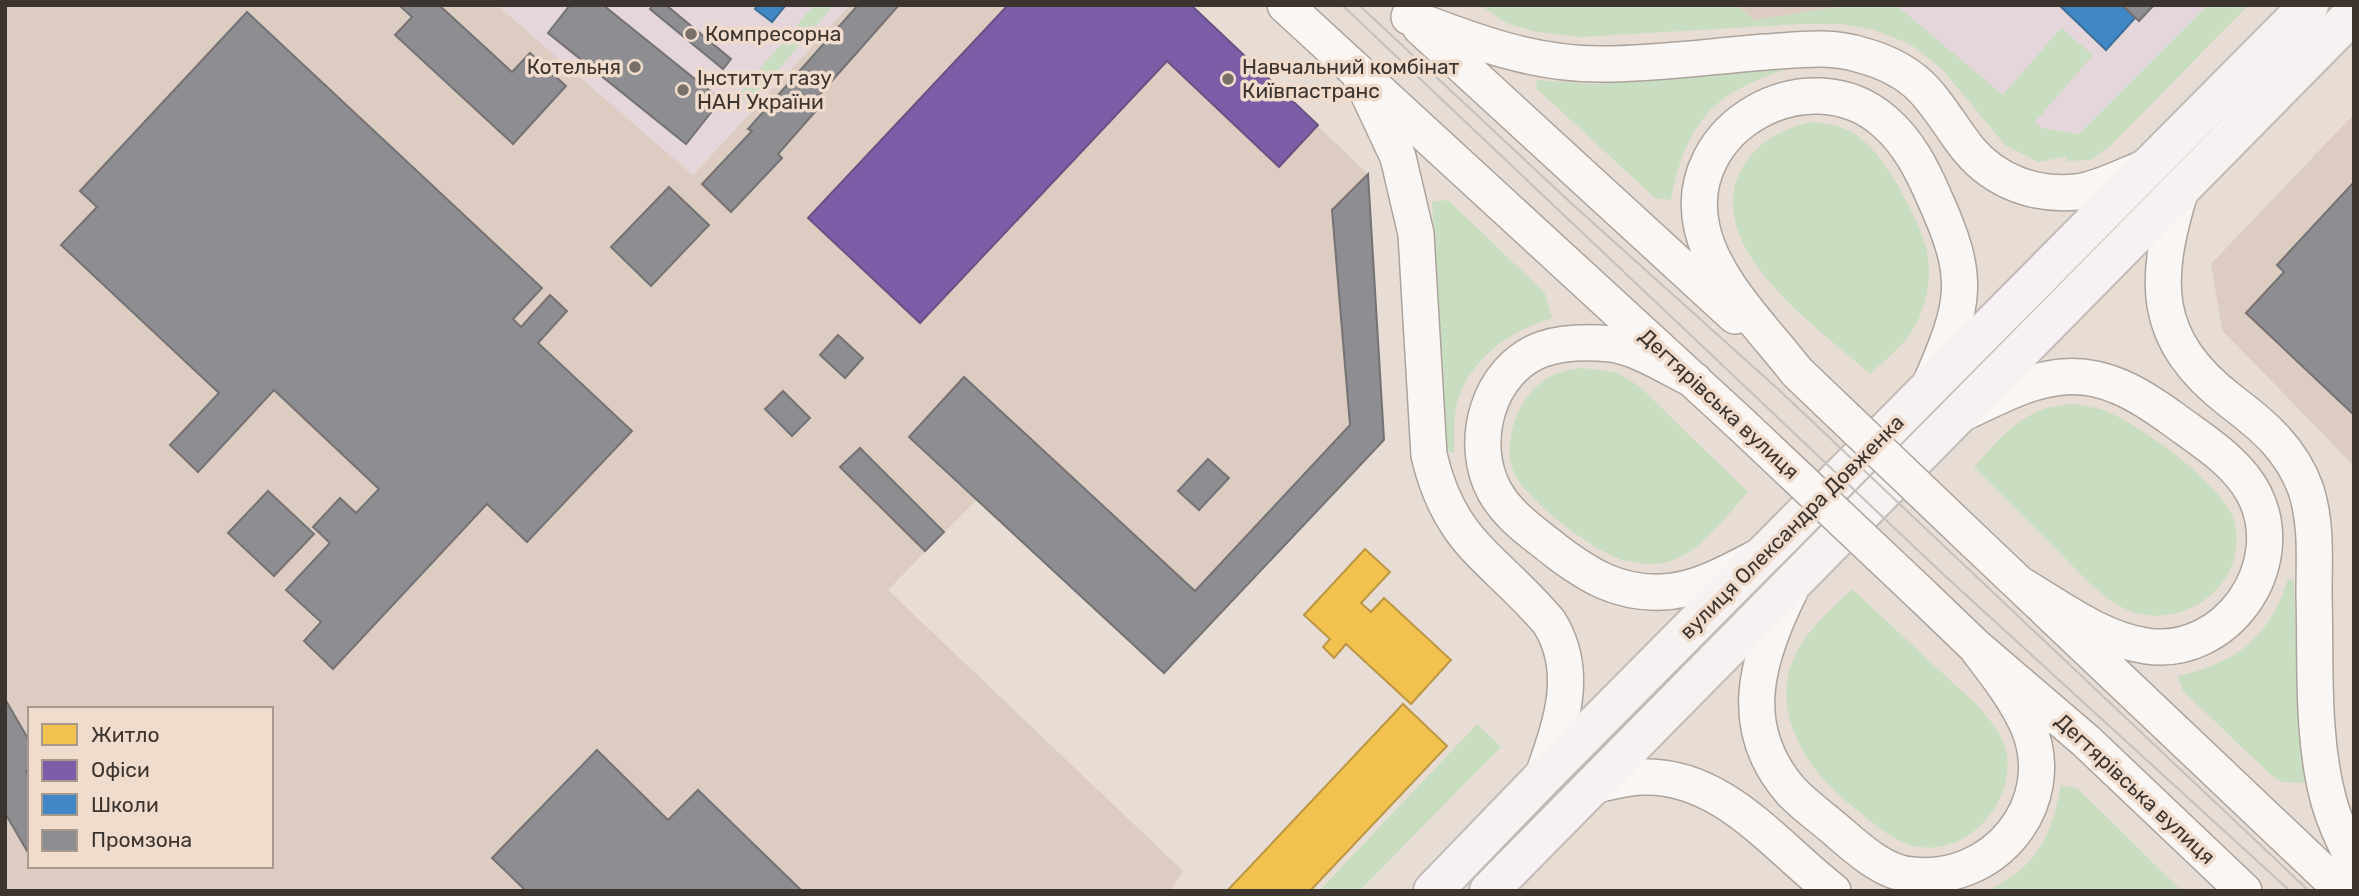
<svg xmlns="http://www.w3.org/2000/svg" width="2359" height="896" font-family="Rubik,sans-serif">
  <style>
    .industrial { fill: #ddccc2; fill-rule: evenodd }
    .education { fill: #e4d6db }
    .green { fill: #c9dec1 }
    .homes { fill: #f2c14e; stroke: #bb9744; stroke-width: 2 }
    .offices { fill: #7b5ea7; stroke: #685183; stroke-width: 2 }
    .schools { fill: #3f88c5; stroke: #3e6f98; stroke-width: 2 }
    .industry { fill: #8d8d92; stroke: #757274; stroke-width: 2 }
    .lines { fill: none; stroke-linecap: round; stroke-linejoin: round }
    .secondary-casing { stroke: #aca39c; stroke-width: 38 }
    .primary-casing { stroke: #c1bbb7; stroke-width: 42 }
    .secondary { stroke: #f9f6f4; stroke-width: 35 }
    .primary { stroke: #f6f2f1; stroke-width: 38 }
    .tram { stroke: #c3c0be; stroke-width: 2 }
    .secondary-bridge-casing { stroke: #aca39c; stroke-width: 38; stroke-linecap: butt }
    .secondary-bridge { stroke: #f9f6f4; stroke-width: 35 }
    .poi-dot { fill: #786f68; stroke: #f0dccc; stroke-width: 2.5 }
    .labels { text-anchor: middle; stroke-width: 7; stroke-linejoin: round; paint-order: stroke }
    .poi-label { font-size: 21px; fill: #3c342e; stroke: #f0dccc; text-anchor: start }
    .street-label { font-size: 21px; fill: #3c342e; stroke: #f0dccc }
  </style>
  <rect width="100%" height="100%" fill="#e8ddd4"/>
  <path class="industrial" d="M5,5H497L693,175L850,5H1191L1368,174L1384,440L1164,673L977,499L888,590L1183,871L1170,891H5ZM30,709H271V866H30Z
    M1737,5H1851L1754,20Z
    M2354,114V466L2222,330L2211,264Z"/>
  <path class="education" d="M497,5H850L693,175Z
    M1895,5H2207L2079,134L2041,128Z"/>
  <path class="green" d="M814,5H834L749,104L738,95Z
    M1480,5H1737L1754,20L1851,5H1896L2003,95L2061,28L2093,55L2035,122L2041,128L2079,134L2208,5H2249L2110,146L2091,160L2067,161L2065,157L2038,162L2005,145L1941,68L1910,44L1875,30L1842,24H1803L1581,37L1537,32L1506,23Z
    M1788,69C1713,92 1686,123 1671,200L1655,198L1536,88L1537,80L1592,84Z
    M1811,122C1826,124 1840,125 1853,133C1882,149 1915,212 1925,244C1932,265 1929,293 1921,313C1912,339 1890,356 1870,374C1818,327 1699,247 1742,168C1757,141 1783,129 1811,122Z
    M1448,200L1545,293L1552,318C1509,331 1466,361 1456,408C1453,423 1455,439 1454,453L1447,452L1432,202Z
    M1583,368L1616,372L1639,386L1748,492C1726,516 1704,549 1673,560C1660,566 1640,564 1626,561C1598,555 1529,502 1516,477C1500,447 1516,400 1543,381C1554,372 1569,370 1583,368Z
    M2074,404C2083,406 2092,407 2100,409C2135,420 2228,487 2235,524C2249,591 2172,639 2116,604C2095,591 2078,571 2061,554C2032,525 2003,496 1974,467C2005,433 2024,406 2074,404Z
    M2288,579L2294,580L2298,729L2306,783L2281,782L2271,775L2183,691L2178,676C2236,663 2270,637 2288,579Z
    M1852,589L1978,706C1989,719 2002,733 2006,750C2017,802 1967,858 1914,846C1891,841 1870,820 1852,806C1809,773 1769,714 1794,658C1806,630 1831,610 1852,589Z
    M1477,724L1501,747L1359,891H1319Z
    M2061,785L2078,789L2182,891H1987C2037,867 2051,838 2061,785Z"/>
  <path class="homes" d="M1365,549L1390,572L1361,603L1371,612L1384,598L1451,660L1411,704L1346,644L1334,658L1323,647L1330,639L1304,615Z
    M1403,704L1447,746L1310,891H1227Z"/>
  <path class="offices" d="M1008,5H1191L1318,125L1279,167L1167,61L920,323L808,218Z"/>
  <path class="schools" d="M757,5H784L785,6L772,22L755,9Z
    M2059,5H2122L2135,18L2106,50Z"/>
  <path class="industry" d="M399,5H439L512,72L530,53L566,86L513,144L395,35L412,17Z
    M570,5H603L721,100L686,144L548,33Z
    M653,5H666L731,59L723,69L650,9Z
    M858,5H899L815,100L821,105L778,154L782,158L731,212L702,184L752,131L748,129Z
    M2122,5H2154L2139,21Z
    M247,12L542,288L513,319L521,327L550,295L567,311L538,343L632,431L527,542L487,504L333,669L304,641L321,622L286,590L330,543L313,527L340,498L356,513L379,489L274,390L198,472L170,445L219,393L61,245L97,207L80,191Z
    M1368,174L1384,440L1164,673L909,437L964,377L1195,591L1350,425L1332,210Z
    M2354,182V415L2246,313L2284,272L2277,265Z
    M669,187L709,225L651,286L611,247Z
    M838,335L863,358L845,378L820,355Z
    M783,391L810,418L792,436L765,409Z
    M860,448L944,532L925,551L840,467Z
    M1208,459L1229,478L1199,510L1178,491Z
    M268,491L314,534L274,576L228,533Z
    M5,699L30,742V769L26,771L30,778V856L5,813Z
    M597,750L668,820L698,790L802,891H526L492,858Z"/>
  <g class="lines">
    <g class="secondary-casing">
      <path id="secondary" d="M1285,5L1742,425
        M1409,17C1472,41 1534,65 1603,64C1657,64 1712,56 1766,52C1798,50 1830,45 1861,55C1880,60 1901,69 1917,83C1938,102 1951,128 1969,150C1996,182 2035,196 2077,192C2101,189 2129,173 2152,165
        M1420,27L1735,316
        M1359,74L1398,157L1416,234L1429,455C1450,545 1494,557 1549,622C1581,673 1560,726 1542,778
        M2181,189C2153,281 2150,339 2232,402C2264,426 2292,450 2306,490C2317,524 2314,560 2314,595C2316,663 2311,736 2329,802C2335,823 2344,842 2354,861
        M1797,372C1764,329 1714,282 1702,228C1679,127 1809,55 1885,122C1908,142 1922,169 1934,197C1971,278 1966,302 1931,382
        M1694,380C1669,368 1639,348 1611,344C1589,342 1564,342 1543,349C1487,369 1468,444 1495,492C1510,518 1534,533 1556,551C1589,576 1619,594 1662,592C1695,591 1727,573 1756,558
        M1963,413C1995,399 2027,380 2062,377C2105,373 2140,395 2173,419C2201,440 2237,461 2254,494C2291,566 2226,658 2146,646C2101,639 2061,609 2023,586
        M1974,541L2343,891
        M1789,593C1756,660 1736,728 1791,791C1804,805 1821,817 1835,829C1856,847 1883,873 1912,875C1993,884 2061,805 2028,726C2015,697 1994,671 1975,646
        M1923,596L1975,646L2086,741L2244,891
        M1591,786C1608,783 1626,777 1644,777C1723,775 1776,847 1833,891"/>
    </g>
    <g class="primary-casing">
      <path id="primary" d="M1433,891L1542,778L2309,5
        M1489,891L2354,13"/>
    </g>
    <use href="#secondary" class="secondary"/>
    <use href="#primary" class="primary"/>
    <path class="tram" d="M1342,5L1944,575L2290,891
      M1359,5L1571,203L1778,389L2309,891"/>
    <g class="secondary-bridge-casing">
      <path id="secondary-bridge" d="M1797,372L1974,541
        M1742,425L1923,596"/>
    </g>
    <use href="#secondary-bridge" class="secondary-bridge"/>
  </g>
  <g class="poi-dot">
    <circle cx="691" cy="34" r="7"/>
    <circle cx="635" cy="67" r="7"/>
    <circle cx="1228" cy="79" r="7"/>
    <circle cx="683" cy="90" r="7"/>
  </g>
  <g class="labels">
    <g class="poi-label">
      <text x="705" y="41">Компресорна</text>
      <text x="621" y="74" text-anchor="end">Котельня</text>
      <text x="1242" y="74">Навчальний комбінат<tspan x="1242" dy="24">Київпастранс</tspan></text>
      <text x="697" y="85">Інститут газу<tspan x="697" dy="24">НАН України</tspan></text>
    </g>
    <g class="street-label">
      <text transform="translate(1719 404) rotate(43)" y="7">Дегтярівська вулиця</text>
      <text transform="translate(1792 527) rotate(-45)" y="7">вулиця Олександра Довженка</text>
      <text transform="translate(2135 789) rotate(43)" y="7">Дегтярівська вулиця</text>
    </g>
  </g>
  <rect width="2359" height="896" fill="none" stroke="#3c342e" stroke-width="14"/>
  <rect x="28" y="707" width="245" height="161" fill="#f0dccc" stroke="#a8998d" stroke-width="2"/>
  <rect x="42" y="724" width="35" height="21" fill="#f2c14e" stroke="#a8998d" stroke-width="2"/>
  <text x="91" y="742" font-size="21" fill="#3c342e">Житло</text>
  <rect x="42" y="760" width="35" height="21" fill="#7b5ea7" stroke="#a8998d" stroke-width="2"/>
  <text x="91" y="777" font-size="21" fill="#3c342e">Офіси</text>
  <rect x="42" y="794" width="35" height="21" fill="#3f88c5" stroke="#a8998d" stroke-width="2"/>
  <text x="91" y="812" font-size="21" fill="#3c342e">Школи</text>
  <rect x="42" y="830" width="35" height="21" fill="#8d8d92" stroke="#a8998d" stroke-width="2"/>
  <text x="91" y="847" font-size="21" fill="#3c342e">Промзона</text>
</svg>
